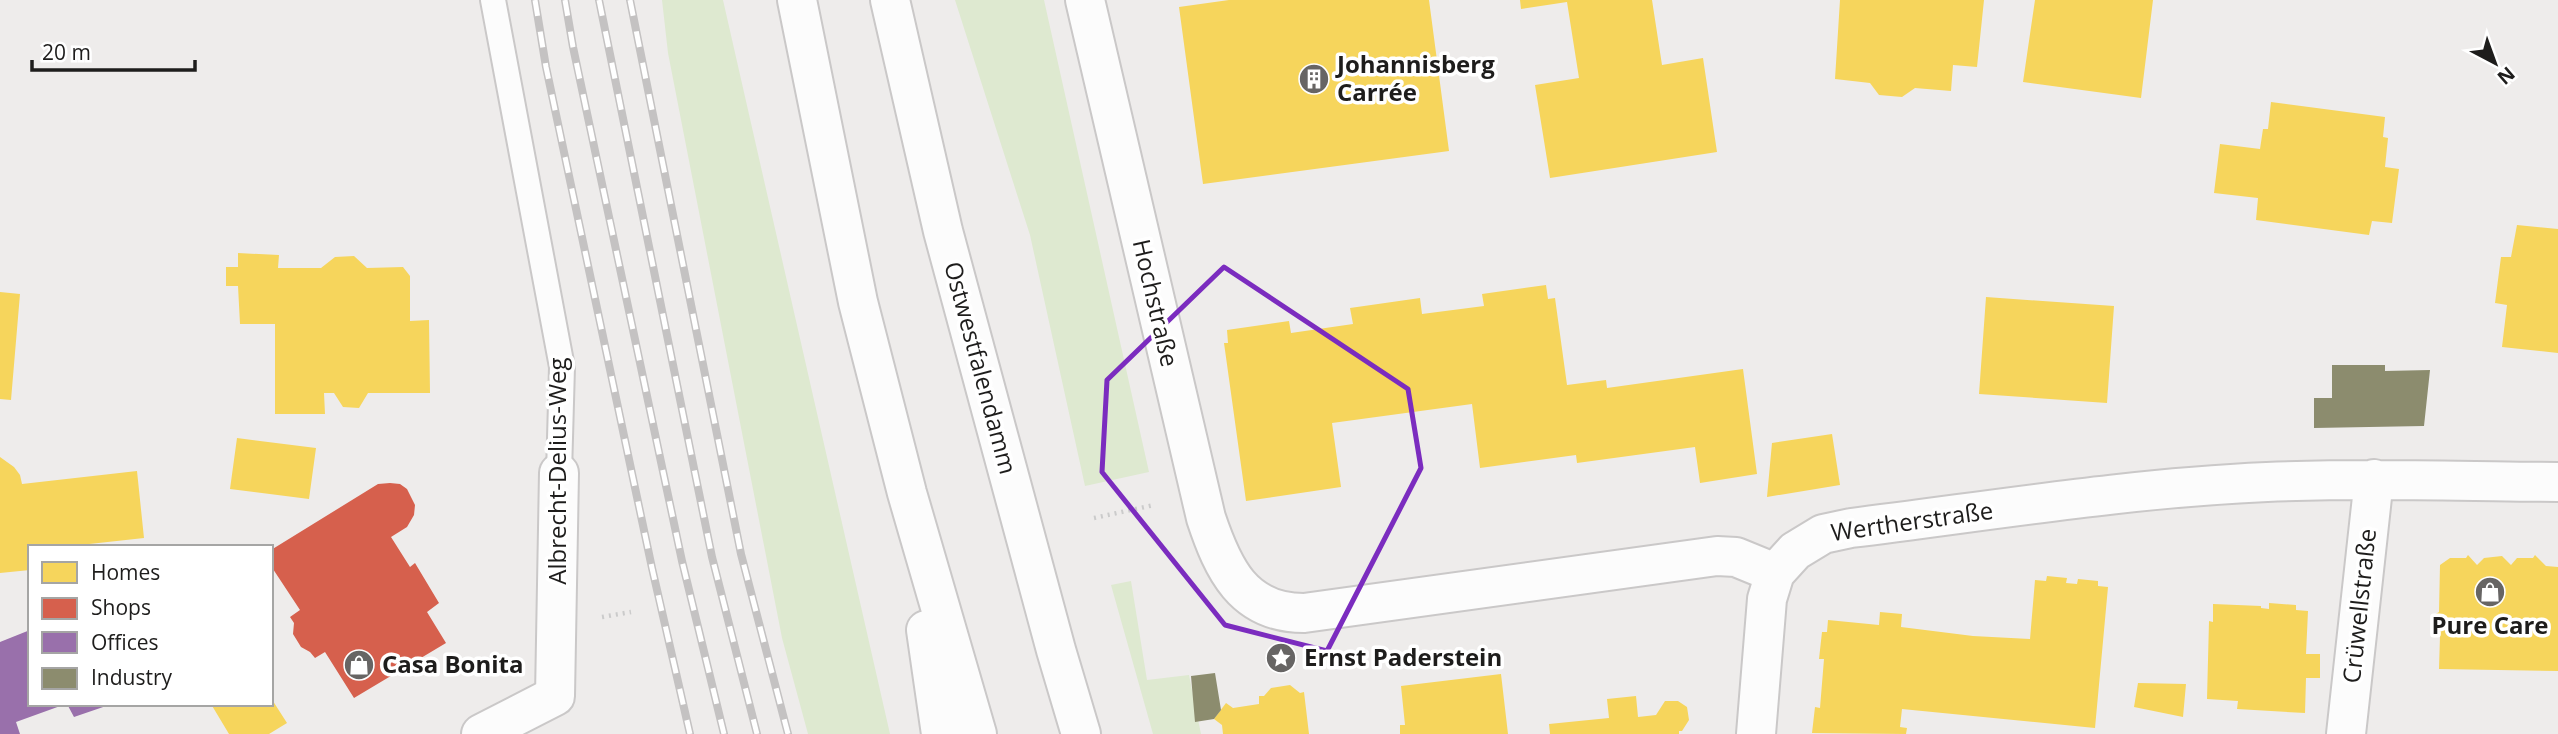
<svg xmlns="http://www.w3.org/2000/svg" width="2558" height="734" font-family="'Open Sans',sans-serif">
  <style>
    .green { fill: #dee9d0 }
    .homes { fill: #f6d55c }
    .shops { fill: #d6604d }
    .offices { fill: #9970ab }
    .industry { fill: #8c8c6e }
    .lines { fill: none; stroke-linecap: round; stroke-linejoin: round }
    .lane-casing { stroke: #cac8c8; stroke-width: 28 }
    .street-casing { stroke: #cac8c8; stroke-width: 42 }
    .highway-casing { stroke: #cac8c8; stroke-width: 42 }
    .path { stroke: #cbcbcb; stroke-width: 4.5; stroke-dasharray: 2 5; stroke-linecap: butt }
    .lane { stroke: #fcfcfc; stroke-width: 24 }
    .street { stroke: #fcfcfc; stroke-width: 38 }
    .highway { stroke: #fcfcfc; stroke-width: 38 }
    .rail-casing { stroke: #c4c2c2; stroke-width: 8 }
    .rail { stroke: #fff; stroke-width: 5; stroke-dasharray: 16; stroke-linecap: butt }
    .marked { fill: none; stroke: #7b2cbf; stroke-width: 5; stroke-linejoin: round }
    .labels { text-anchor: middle; stroke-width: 7; stroke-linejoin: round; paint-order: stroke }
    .poi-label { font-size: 24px; font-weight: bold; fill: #1e1d1c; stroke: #fff; text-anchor: start }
    .street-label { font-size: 24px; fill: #1e1d1c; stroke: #fff }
  </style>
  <rect width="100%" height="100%" fill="#eeeceb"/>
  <path class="green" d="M662,0H723L890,734H808L782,638L668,53Z
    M955,0H1044L1149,472L1085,486L1030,235Z
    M1131,581L1147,680L1189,675L1201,734H1153L1111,585Z"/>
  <path class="homes" d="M1229,0H1429L1449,151L1203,184L1179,7Z
    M1520,0H1652L1662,65L1703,58L1717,152L1550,178L1535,85L1579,78L1567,2L1521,9Z
    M1840,0H1984L1977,67L1953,65L1951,91L1915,88L1902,97L1879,95L1870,83L1835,79Z
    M2035,0H2153L2141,98L2023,82Z
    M2271,102L2385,117L2383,137L2388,138L2385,167L2399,169L2392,223L2372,221L2369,235L2256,220L2258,198L2214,193L2220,144L2260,149L2263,129H2268Z
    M2517,225L2558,229V353L2502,347L2507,305L2495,303L2501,257H2511Z
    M238,253L279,255L278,268H321L335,257L354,256L367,268L403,267L410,276V321L429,320L430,393H368L359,408L343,407L334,393H324L325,414H275V324H240L238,286H226V267H238Z
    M1546,285L1548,299L1555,298L1567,385L1606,380L1607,388L1743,369L1757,474L1700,483L1695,447L1577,463L1576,455L1480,468L1472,404L1332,423L1341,487L1246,501L1224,343H1228L1227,330L1289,321L1291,333L1353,324L1350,308L1420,298L1422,314L1484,306L1482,294Z
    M0,292L20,294L11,400L0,399Z
    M1986,297L2114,306L2107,403L1979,394Z
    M1832,434L1840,485L1767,497L1772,443Z
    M237,438L316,448L309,499L230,489Z
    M0,457L14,467L20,475L22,484L137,471L144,538L62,547H30V550L28,551L30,570L0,573Z
    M2468,555L2477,565L2484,558L2502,556L2511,565L2517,558H2533L2535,555L2546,566L2558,567V671L2439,669L2440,636L2431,630V617L2439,612L2440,565L2450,558H2466Z
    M2047,576L2067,578L2066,583L2077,584L2078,579L2098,581V586L2108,587L2095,728L1902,709L1900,727L1907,728L1906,734L1812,733L1815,707L1820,708L1824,659H1819L1822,632H1827L1828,620L1879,625L1880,612L1902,614L1901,627L1973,636L2030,639L2035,580L2046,581Z
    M2269,603L2296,605V610L2308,611L2306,654H2320V678H2306L2305,713L2237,709L2238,701L2207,699L2209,621L2213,622V604L2261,606V608L2269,609Z
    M1501,674L1508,734H1400V725H1405L1401,686Z
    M2138,683L2186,684L2183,717L2134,707Z
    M1290,685L1300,693L1304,692L1309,734H1223L1222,725L1214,719L1226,703L1233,708L1259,704V696H1264L1271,688Z
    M1636,696L1638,717L1656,715L1665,701H1678L1687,707L1689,720L1682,731H1679V734H1550L1549,724L1609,718L1607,699Z
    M271,698L287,723L269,734H229L211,704H271Z"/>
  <path class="shops" d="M390,483L400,484L407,489L415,505L414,515L407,527L391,537L410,567L415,563L439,603L427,612L446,643L354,698L325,652L315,658L310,652L301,647L293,634L294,623L290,617L300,610L271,566V550L378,484Z"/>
  <path class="offices" d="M30,630V704L63,705L16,722L20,734H0V642Z
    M67,704H109V705L74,717Z"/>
  <path class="industry" d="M2332,365H2385V371L2430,370L2424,426L2314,428V398H2332Z
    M1215,673L1221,710L1214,719L1195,722L1191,676Z"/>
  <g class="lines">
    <g class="lane-casing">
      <path id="lane" d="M493,0L562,367L559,473"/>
    </g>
    <g class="street-casing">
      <path id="street" d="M1085,0L1206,518C1223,569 1243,613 1304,613L1717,556L1736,557L1775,573
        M481,734L555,696L559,473
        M1756,734L1767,599L1775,573L1795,551L1823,534L1851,528C1989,511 2128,488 2267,482C2364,478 2461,481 2558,482
        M2346,734L2374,479"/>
    </g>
    <g class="highway-casing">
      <path id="highway" d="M797,0L858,302L907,493L977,734
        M890,0L943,231L1056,650L1081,734
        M926,630L941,734"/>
    </g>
    <path class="path" d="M1094,518L1154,505
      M602,617L631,612"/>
    <use href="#lane" class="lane"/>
    <use href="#street" class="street"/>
    <use href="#highway" class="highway"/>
    <g class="rail-casing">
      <path id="rail" d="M535,0L546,67L652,568L690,734
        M565,0L573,47L682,561L724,734
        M599,0L712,557L757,734
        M630,0L741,554L788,734"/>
    </g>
    <use href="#rail" class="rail"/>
  </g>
  <path class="marked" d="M1224,267L1408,389L1421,468L1327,651L1225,625L1102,472L1107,380Z"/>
  <defs>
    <g id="building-disc" transform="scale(1.575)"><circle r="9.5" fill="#676564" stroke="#fff"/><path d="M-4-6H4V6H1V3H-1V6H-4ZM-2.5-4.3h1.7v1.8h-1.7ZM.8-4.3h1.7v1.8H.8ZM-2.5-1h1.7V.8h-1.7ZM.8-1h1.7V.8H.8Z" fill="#fff"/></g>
    <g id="shop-disc" transform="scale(1.575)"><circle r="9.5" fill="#676564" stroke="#fff"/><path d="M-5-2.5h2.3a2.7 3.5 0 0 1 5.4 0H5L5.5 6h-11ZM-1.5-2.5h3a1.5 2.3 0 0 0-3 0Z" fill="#fff"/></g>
    <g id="sight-disc" transform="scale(1.575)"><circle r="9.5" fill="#676564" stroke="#fff"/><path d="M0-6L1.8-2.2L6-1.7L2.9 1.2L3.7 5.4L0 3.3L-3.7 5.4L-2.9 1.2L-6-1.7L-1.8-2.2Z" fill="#fff"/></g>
  </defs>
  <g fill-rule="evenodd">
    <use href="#building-disc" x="1314" y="79"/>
    <use href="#shop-disc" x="2490" y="592"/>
    <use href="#sight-disc" x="1281" y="658"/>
    <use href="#shop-disc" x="359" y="665"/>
  </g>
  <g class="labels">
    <g class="poi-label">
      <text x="1337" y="73">Johannisberg<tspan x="1337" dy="28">Carrée</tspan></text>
      <text x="2490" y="634" text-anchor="middle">Pure Care</text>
      <text x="1304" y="666">Ernst Paderstein</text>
      <text x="382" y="673">Casa Bonita</text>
    </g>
    <g class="street-label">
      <text transform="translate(1155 303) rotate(77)" y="8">Hochstraße</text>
      <text transform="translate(980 368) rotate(75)" y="8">Ostwestfalendamm</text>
      <text transform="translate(558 471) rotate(-90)" y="8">Albrecht-Delius-Weg</text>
      <text transform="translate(1912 522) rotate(-8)" y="8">Wertherstraße</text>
      <text transform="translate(2360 606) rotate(-84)" y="8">Crüwellstraße</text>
    </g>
  </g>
  <rect x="28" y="545" width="245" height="161" fill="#ffffff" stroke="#a5a5a4" stroke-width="2"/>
  <rect x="42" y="562" width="35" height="21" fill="#f6d55c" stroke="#a5a5a4" stroke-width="2"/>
  <text x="91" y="580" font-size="21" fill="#1e1d1c">Homes</text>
  <rect x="42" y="598" width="35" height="21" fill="#d6604d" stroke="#a5a5a4" stroke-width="2"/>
  <text x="91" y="615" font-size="21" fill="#1e1d1c">Shops</text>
  <rect x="42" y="632" width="35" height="21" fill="#9970ab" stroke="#a5a5a4" stroke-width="2"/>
  <text x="91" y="650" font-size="21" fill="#1e1d1c">Offices</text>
  <rect x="42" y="668" width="35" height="21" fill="#8c8c6e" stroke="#a5a5a4" stroke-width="2"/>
  <text x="91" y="685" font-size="21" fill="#1e1d1c">Industry</text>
  <g transform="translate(2495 63) rotate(139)" stroke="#ffffff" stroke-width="5" paint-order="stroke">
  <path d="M0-5L12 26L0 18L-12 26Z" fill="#1e1d1c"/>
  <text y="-10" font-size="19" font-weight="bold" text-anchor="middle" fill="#1e1d1c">N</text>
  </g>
  <path d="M32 60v10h163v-10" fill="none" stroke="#1e1d1c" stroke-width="3.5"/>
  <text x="42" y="60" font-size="21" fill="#1e1d1c" stroke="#ffffff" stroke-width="5" paint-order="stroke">20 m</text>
</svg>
